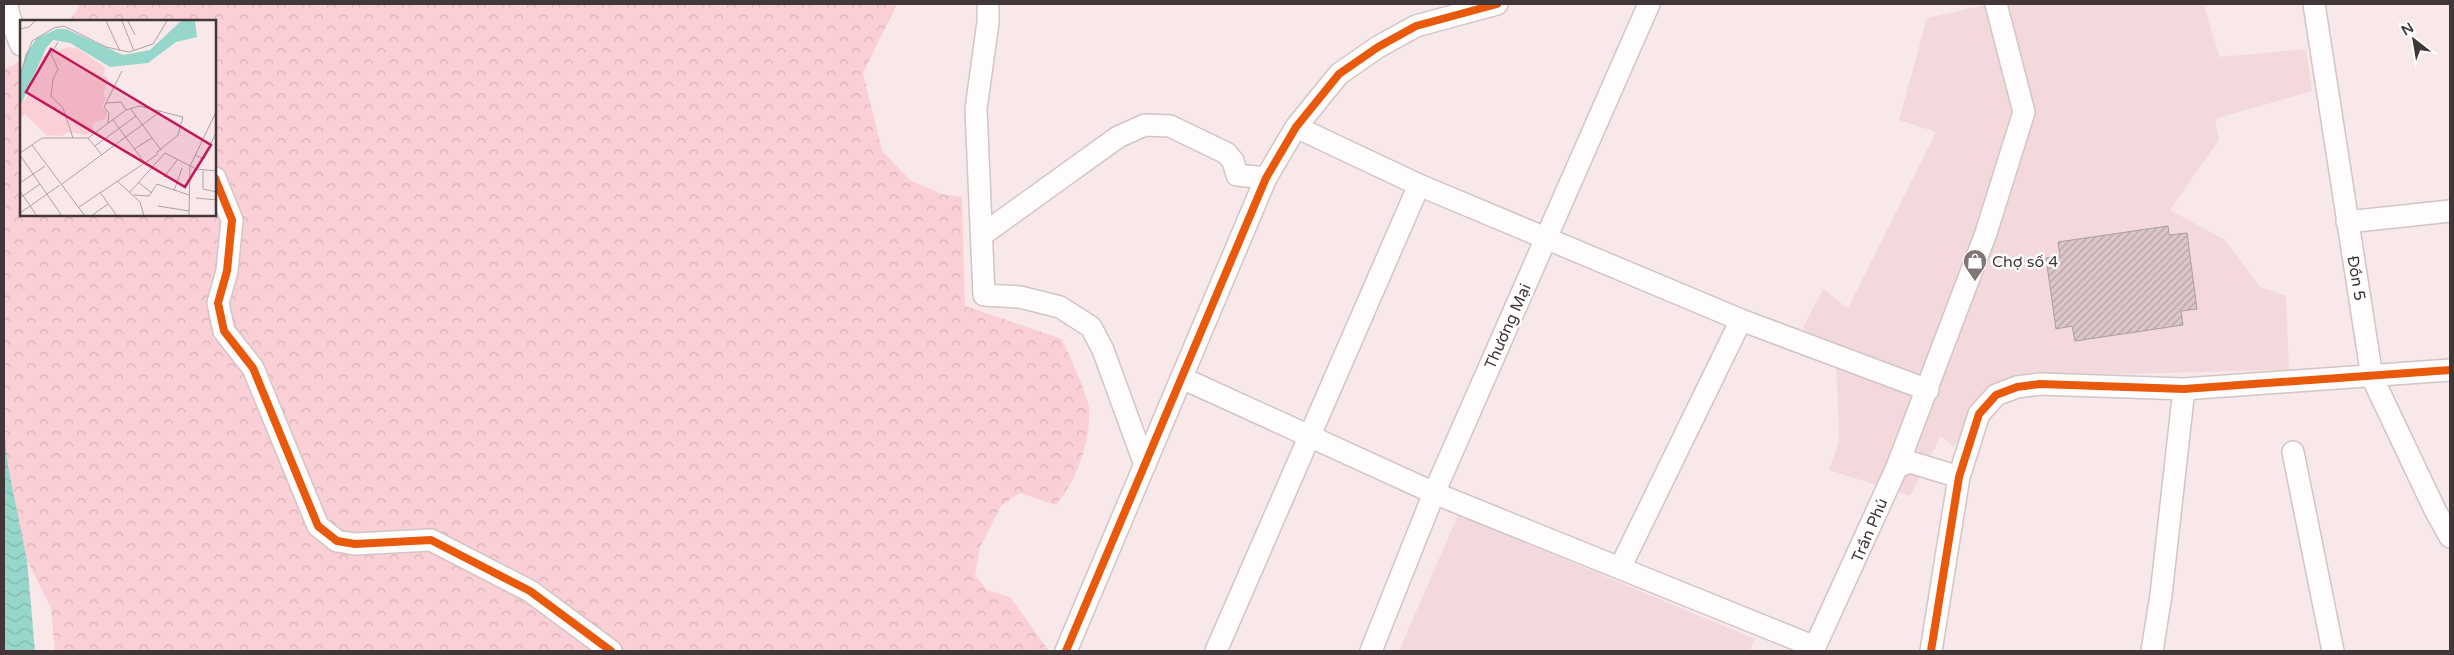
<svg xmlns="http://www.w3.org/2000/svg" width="2454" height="655" font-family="'Varela Round',sans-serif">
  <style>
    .built { fill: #f4d9dc }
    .forest { fill: url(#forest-crowns) }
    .water { fill: url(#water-waves) }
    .building { fill: url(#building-hatch); stroke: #aa9ea0 }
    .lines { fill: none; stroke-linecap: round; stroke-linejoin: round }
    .minor-casing { stroke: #d1c5c6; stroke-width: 24 }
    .minor { stroke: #fefcfc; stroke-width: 21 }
    .cycleway-casing { stroke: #fff; stroke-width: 11 }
    .cycleway { stroke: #e8590c; stroke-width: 8 }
    .labels { text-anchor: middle; stroke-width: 5; stroke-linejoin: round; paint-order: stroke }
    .poi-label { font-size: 16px; fill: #423738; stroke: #fff; text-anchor: start }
    .street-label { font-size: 16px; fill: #423738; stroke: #fff }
    .inset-road { fill: none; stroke: #afa1a3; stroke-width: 1 }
    .view { fill: #c2185b; fill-opacity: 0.15; stroke: #c2185b; stroke-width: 2.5 }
    .inset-edge { fill: none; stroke: #423738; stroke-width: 2.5 }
  </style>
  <defs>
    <pattern id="forest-crowns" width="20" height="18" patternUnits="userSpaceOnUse" patternTransform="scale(1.25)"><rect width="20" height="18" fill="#facfd5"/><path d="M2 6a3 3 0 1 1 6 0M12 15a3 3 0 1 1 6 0" fill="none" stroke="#d8b2b8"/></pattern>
    <pattern id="water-waves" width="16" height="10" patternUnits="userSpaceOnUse" patternTransform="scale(1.25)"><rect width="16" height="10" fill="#97d6ca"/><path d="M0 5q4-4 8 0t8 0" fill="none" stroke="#83b8ae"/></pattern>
    <pattern id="building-hatch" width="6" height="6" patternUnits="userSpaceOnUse" patternTransform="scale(1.25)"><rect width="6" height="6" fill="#dcc6c9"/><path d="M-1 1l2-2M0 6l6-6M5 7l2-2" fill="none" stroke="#b4a2a4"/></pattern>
  </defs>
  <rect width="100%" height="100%" fill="#f8e8ea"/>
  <path class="built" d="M1990,4H2203L2220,57L2306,49L2312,91L2215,119L2219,140L2170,210L2225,240L2260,287L2286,296L2289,370L2042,376L1989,392L1954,447L1941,436L1910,496L1829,470L1839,441L1836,357L1803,328L1823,289L1848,308L1936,132L1899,120L1927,18Z
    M1458,515L1755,639L1750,651H1399Z"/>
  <path class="forest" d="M81,4H897L863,73L882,151L910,180L941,194L962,197L965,306L1062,339C1068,353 1088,395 1089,408C1091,441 1077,480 1056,505L1020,493L1001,506L980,547L975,575L987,590L1010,597L1049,651H55L51,608L27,560L8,467L4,465V68L13,66L21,59V215H215V21H69Z"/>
  <path class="water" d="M4,429L8,466L27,560L35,651H4Z"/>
  <path class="building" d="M2168,226L2169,235L2187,233L2197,309L2181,311L2183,325L2075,341L2072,326L2056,329L2046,258L2060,256L2058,242Z"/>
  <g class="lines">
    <g class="minor-casing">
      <path id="minor" d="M7,4L9,16L21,45
        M988,4V22L976,109L984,295L1020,297L1060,307L1091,327L1103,350L1145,465
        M2314,4L2372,377L2435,510L2450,537
        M1296,127L1419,185L1741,320L1928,390
        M215,178L232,220L227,271L218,303L224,331L253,368L318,526L337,541L355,544L431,540L530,591L611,651
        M2347,222L2450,211
        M982,235L1118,137L1145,125L1170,126L1226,153L1233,161L1237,175L1266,178
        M1182,378L1434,493L1815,647
        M2293,452L2333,651
        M1897,467L1986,233L2024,112L1996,4
        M1620,568L1741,320
        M1066,651L1266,178L1296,127L1339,74L1378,47L1416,26L1497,4
        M1216,651L1419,185
        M1371,651L1434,493L1649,4
        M1813,651L1897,467L1910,462L1959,477
        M1931,651L1959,477L1979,414L1996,395L2017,387L2040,384L2184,389L2450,370
        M2152,651L2161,595L2184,389"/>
    </g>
    <use href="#minor" class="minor"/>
    <g class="cycleway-casing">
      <path id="cycleway" d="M215,178L232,220L227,271L218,303L224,331L253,368L318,526L337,541L355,544L431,540L530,591L611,651
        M1066,651L1266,178L1296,127L1339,74L1378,47L1416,26L1497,4
        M1931,651L1959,477L1979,414L1996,395L2017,387L2040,384L2184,389L2450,370"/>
    </g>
    <use href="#cycleway" class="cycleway"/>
  </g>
  <defs>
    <g id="shop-pin" transform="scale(1.25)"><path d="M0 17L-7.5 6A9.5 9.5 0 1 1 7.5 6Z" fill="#827576" stroke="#fff"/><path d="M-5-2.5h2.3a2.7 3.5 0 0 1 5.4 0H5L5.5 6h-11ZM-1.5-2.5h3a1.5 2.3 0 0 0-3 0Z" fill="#fff"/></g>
  </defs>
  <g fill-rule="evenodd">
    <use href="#shop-pin" x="1975" y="261"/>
  </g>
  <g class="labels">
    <g class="poi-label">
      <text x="1992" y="267">Chợ số 4</text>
    </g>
    <g class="street-label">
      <text transform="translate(2357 278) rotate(80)" y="6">Đồn 5</text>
      <text transform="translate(1507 326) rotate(-66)" y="6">Thương Mại</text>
      <text transform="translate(1869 530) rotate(-67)" y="6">Trần Phú</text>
    </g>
  </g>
  <g transform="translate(20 20)">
    <rect width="196" height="196" fill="#f8e8ea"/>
    <path d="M48,27L58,29L85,47L84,54L89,60L83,73L86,79L82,86L87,92L86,98L72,104L74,113L65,115L48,112L42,116L26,115L5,94L0,98V87L11,70L22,36Z" fill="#facfd5"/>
    <path d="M161,1H175L177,17L156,22L128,43L90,47L50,23L33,20L26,28L0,87V60L5,35L17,18L37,9H46L103,35L130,30Z" fill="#97d6ca"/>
    <path class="inset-road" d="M86,1L100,31M102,1L114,31M108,1L115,15M0,9L9,7L15,1M38,22L31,34L38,49L33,59L31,76L43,88L53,118M0,55L12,21L34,8L44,6L86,27L109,32L133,24L147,1M86,83L101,82L106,90M110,88L141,130M93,100L124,142M88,103L89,93L84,87L102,51M68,118L82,135M12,125L65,196M75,126L116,96M114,129L132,118M0,133L22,118H68L106,90L119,86L163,97L158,115L136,133M0,135L42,196M175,135L184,139L197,110M183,151V169L197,172M144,157L158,139M97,161L120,182L124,196M118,162L132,173M0,163L25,146M42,164L141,91M0,171L17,196M154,171L162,148M80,172L97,196M110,172L145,133L176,149L197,151M114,175L129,176L137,164L169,175M0,178L20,164M176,178L197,180M138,186L169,191M59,187L138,134M0,193L40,165M71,196L88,184M169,196L170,146L197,90"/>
    <path class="view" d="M31,29L191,125L165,167L6,72Z"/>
    <rect width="196" height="196" class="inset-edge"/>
  </g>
  <rect width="2454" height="655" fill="none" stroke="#423738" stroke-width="10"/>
  <g transform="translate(2414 40) rotate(329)" stroke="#ffffff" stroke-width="4" paint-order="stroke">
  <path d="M0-4L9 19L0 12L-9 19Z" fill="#423738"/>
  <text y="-8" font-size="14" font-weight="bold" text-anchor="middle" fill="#423738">N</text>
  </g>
</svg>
